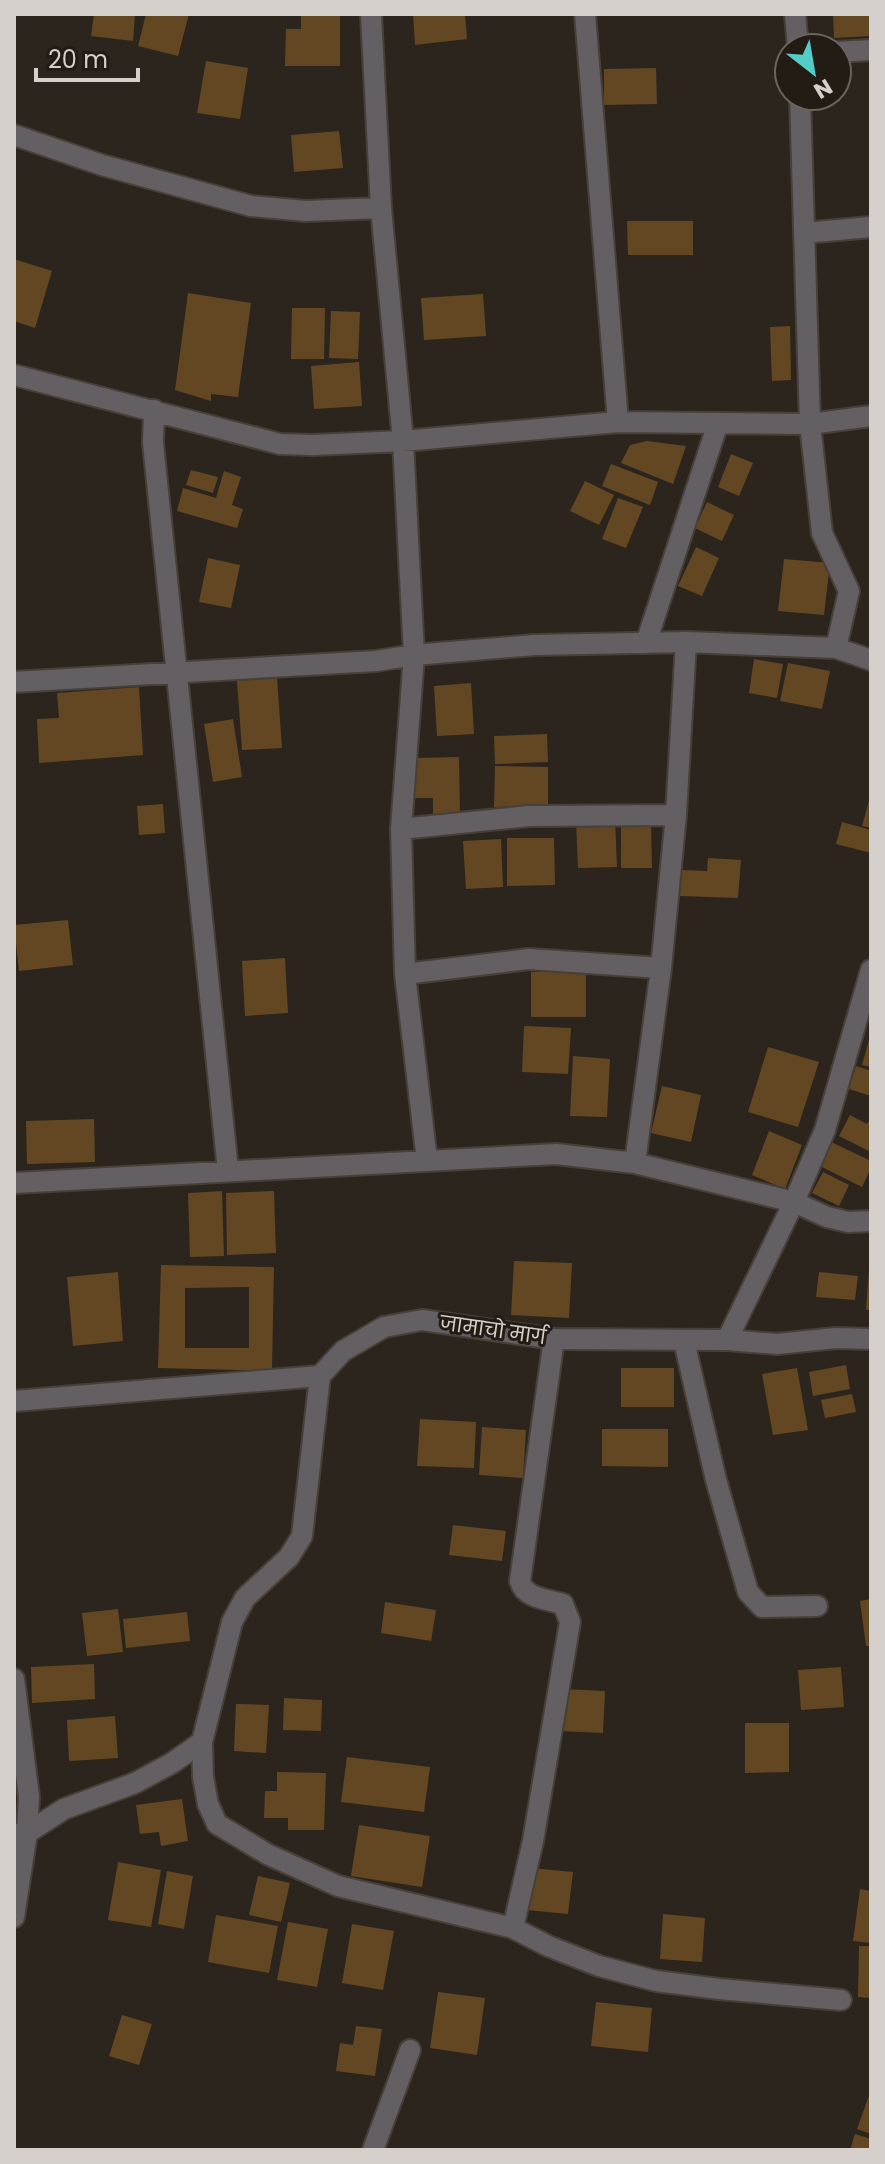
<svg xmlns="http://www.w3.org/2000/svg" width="885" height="2164" font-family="Poppins,'Noto Sans Devanagari',sans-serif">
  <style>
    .building { fill: #634723; fill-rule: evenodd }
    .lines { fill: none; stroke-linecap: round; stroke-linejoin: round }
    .minor-casing { stroke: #474039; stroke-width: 24 }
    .tertiary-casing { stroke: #474039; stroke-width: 24 }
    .minor { stroke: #635f63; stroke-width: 20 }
    .tertiary { stroke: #635f63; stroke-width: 20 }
    .labels { text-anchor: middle; stroke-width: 6; stroke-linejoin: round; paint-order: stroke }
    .street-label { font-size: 20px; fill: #d5d0cb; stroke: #221c14 }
  </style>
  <rect width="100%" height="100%" fill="#2c251d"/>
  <path class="building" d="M94,14H135L133,41L91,36Z
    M146,14H189L178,56L138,46Z
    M301,14H340V66H285L286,29H301Z
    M413,14H465L467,39L415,45Z
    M833,14H871V36L834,38Z
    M206,61L248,68L240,119L197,113Z
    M656,68L657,104L604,105V69Z
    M339,131L343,168L294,172L291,135Z
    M627,221H693V255H628Z
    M14,259L52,271L35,328L14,321Z
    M188,293L251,303L238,397L211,394V401L175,390Z
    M483,294L486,336L424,340L421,298Z
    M292,308H325L324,359H291Z
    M331,311L360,312L358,359L329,358Z
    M790,326L791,380L772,381L770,327Z
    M359,362L362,406L314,409L311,366Z
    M647,441L686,446L673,484L621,463L630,445Z
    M731,454L753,463L739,496L718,487Z
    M611,464L658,482L650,505L602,486Z
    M191,470L218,477L213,493L186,485Z
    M224,471L241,477L232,505L243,509L237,528L177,511L183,488L216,498Z
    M585,481L614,495L599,525L570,511Z
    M618,498L643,507L626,548L602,539Z
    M707,502L734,515L722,541L695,528Z
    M696,547L719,558L702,596L678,586Z
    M208,558L240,565L231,608L199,602Z
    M784,559L830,563L824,615L778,611Z
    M754,659L783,664L777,698L749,693Z
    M788,663L830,671L822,709L780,701Z
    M277,678L282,748L242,750L237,681Z
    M471,683L474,734L437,736L434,686Z
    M139,687L143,755L39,763L37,719L59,718L57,693Z
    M233,719L242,777L213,782L204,724Z
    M547,734L548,762L495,764L494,736Z
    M459,757L460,815L433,817V798H415V758Z
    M495,766L548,767V805L494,807Z
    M870,797H871V828L862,826Z
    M163,804L165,833L139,835L137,806Z
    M615,820L617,867L578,868L576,821Z
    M842,822L871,830V853L836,844Z
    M621,824H651L652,868H621Z
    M507,838H554L555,885L507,886Z
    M501,839L503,887L466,889L463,841Z
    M708,858L741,860L738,898L680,896L682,870L707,871Z
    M68,920L73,965L19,971L14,925Z
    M285,958L288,1013L245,1016L242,961Z
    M531,972H586V1017H531Z
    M524,1026L571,1028L568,1074L522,1072Z
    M870,1036H871V1067L862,1065Z
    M768,1047L819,1062L798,1127L748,1112Z
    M573,1056L610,1059L607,1117L570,1116Z
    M856,1066L871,1071V1096L849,1089Z
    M662,1086L701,1095L691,1142L651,1133Z
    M850,1115L867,1124L871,1117V1152L839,1136Z
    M94,1119L95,1162L27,1164L26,1121Z
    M769,1131L802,1145L785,1189L752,1175Z
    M831,1142L871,1161V1168L862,1187L820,1166Z
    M823,1172L849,1185L839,1206L812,1193Z
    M222,1191L224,1256L190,1257L188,1193Z
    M274,1191L276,1253L227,1255L226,1193Z
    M514,1261L572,1263L569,1318L511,1315Z
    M161,1265L274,1267L272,1371L158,1368ZM249,1287V1348H185V1288Z
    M869,1269L871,1270V1310H866Z
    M118,1272L123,1341L73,1346L67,1277Z
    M819,1272L858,1276L855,1300L816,1297Z
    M846,1365L850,1389L813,1396L809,1372Z
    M621,1368H674V1407H621Z
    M797,1368L808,1430L773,1435L762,1374Z
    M852,1394L856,1412L825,1418L821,1400Z
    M420,1419L476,1422L474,1468L417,1466Z
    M482,1427L526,1430L523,1478L479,1475Z
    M602,1429H668V1467L602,1466Z
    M453,1525L506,1531L502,1561L449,1555Z
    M871,1599V1646H866L860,1601Z
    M385,1602L436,1610L431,1641L381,1633Z
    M118,1609L123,1652L87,1656L82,1613Z
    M187,1612L190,1641L126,1648L123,1619Z
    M94,1664L95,1699L32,1703L31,1667Z
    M841,1667L844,1707L801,1710L798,1670Z
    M562,1689L605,1691L603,1733L560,1731Z
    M284,1698L322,1700L321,1731L283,1730Z
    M236,1704L269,1705L266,1753L234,1751Z
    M115,1716L118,1758L69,1761L67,1720Z
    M745,1723H789V1772L745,1773Z
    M347,1757L430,1767L424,1812L341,1802Z
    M277,1772L326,1773L324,1830H288V1818H264L265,1791H277Z
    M182,1799L188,1841L161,1846L159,1832L140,1834L136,1805Z
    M359,1825L430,1836L422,1887L351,1876Z
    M118,1862L161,1870L151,1927L108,1920Z
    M531,1868L573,1872L568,1914L527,1910Z
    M167,1871L193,1876L184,1929L158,1924Z
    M258,1876L290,1883L281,1922L249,1915Z
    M860,1889L871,1891V1943L853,1941Z
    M663,1914L705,1918L702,1962L660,1959Z
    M216,1915L278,1926L269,1973L208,1962Z
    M288,1922L328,1929L317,1987L277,1980Z
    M352,1924L394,1931L383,1990L342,1983Z
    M859,1946H871V1998L858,1997Z
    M438,1992L485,1998L477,2055L430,2048Z
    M596,2002L652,2008L648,2052L591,2046Z
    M122,2015L152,2024L139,2065L109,2056Z
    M356,2026L382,2029L375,2076L336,2071L340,2043L353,2045Z
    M871,2090V2134L857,2129Z
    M855,2134L871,2139V2150H850Z"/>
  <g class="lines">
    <g class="minor-casing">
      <path id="minor" d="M371,14L381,208L403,441L414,655L534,645L686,642
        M585,14L618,422
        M795,14L798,48
        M837,52L871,50
        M800,96L810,424L822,533L849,591L836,648
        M14,135L102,165L251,206L306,211L381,208
        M804,233L871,227
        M14,375L280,444L313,445L403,441L618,422L810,424L871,416
        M154,410L153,443L228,1171
        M646,643L718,423
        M14,682L376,661L414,655L401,829L405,974
        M401,829L529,816L676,815
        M427,1161L405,974L529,959L661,968L676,815L686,642L836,648L871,660
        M635,1163L661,968
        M14,1183L556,1154L635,1163L794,1202L827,1217L848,1222L871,1221
        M727,1340L777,1344L836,1338L871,1339
        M684,1341L716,1480L748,1592L762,1607L817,1606
        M14,1401L320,1376
        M14,1679L29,1797L27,1833L14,1834
        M202,1742L203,1777L208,1804L217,1824L269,1855L338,1886L513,1928L548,1946L599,1966L656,1981L719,1989L841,2000
        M513,1928L533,1841L570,1622L563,1604C547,1599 525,1599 520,1581L554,1339
        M373,2150L410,2050"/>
    </g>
    <g class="tertiary-casing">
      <path id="tertiary" d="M14,1917L27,1833L64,1809L135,1783L172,1763L202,1742L232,1622L245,1598L289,1557L302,1536L320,1376L343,1351L384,1327L422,1320L554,1339L727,1340L794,1202L825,1130L871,970"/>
    </g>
    <use href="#minor" class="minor"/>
    <use href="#tertiary" class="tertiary"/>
  </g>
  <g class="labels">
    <g class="street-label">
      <text transform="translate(493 1330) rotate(8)" y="7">जामाचो मार्ग</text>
    </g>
  </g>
  <rect width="885" height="2164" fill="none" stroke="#d5d0cb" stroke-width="32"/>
  <g transform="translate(813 72) rotate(149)"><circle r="38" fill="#221c14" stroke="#6a645d" stroke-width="2"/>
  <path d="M0-6L14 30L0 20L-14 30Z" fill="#53cdca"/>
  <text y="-12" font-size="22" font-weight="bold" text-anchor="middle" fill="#d5d0cb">N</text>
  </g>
  <path d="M36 68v12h102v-12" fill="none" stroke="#d5d0cb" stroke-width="4"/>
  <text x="48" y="68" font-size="24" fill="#d5d0cb" stroke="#221c14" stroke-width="6" paint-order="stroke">20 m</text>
</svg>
